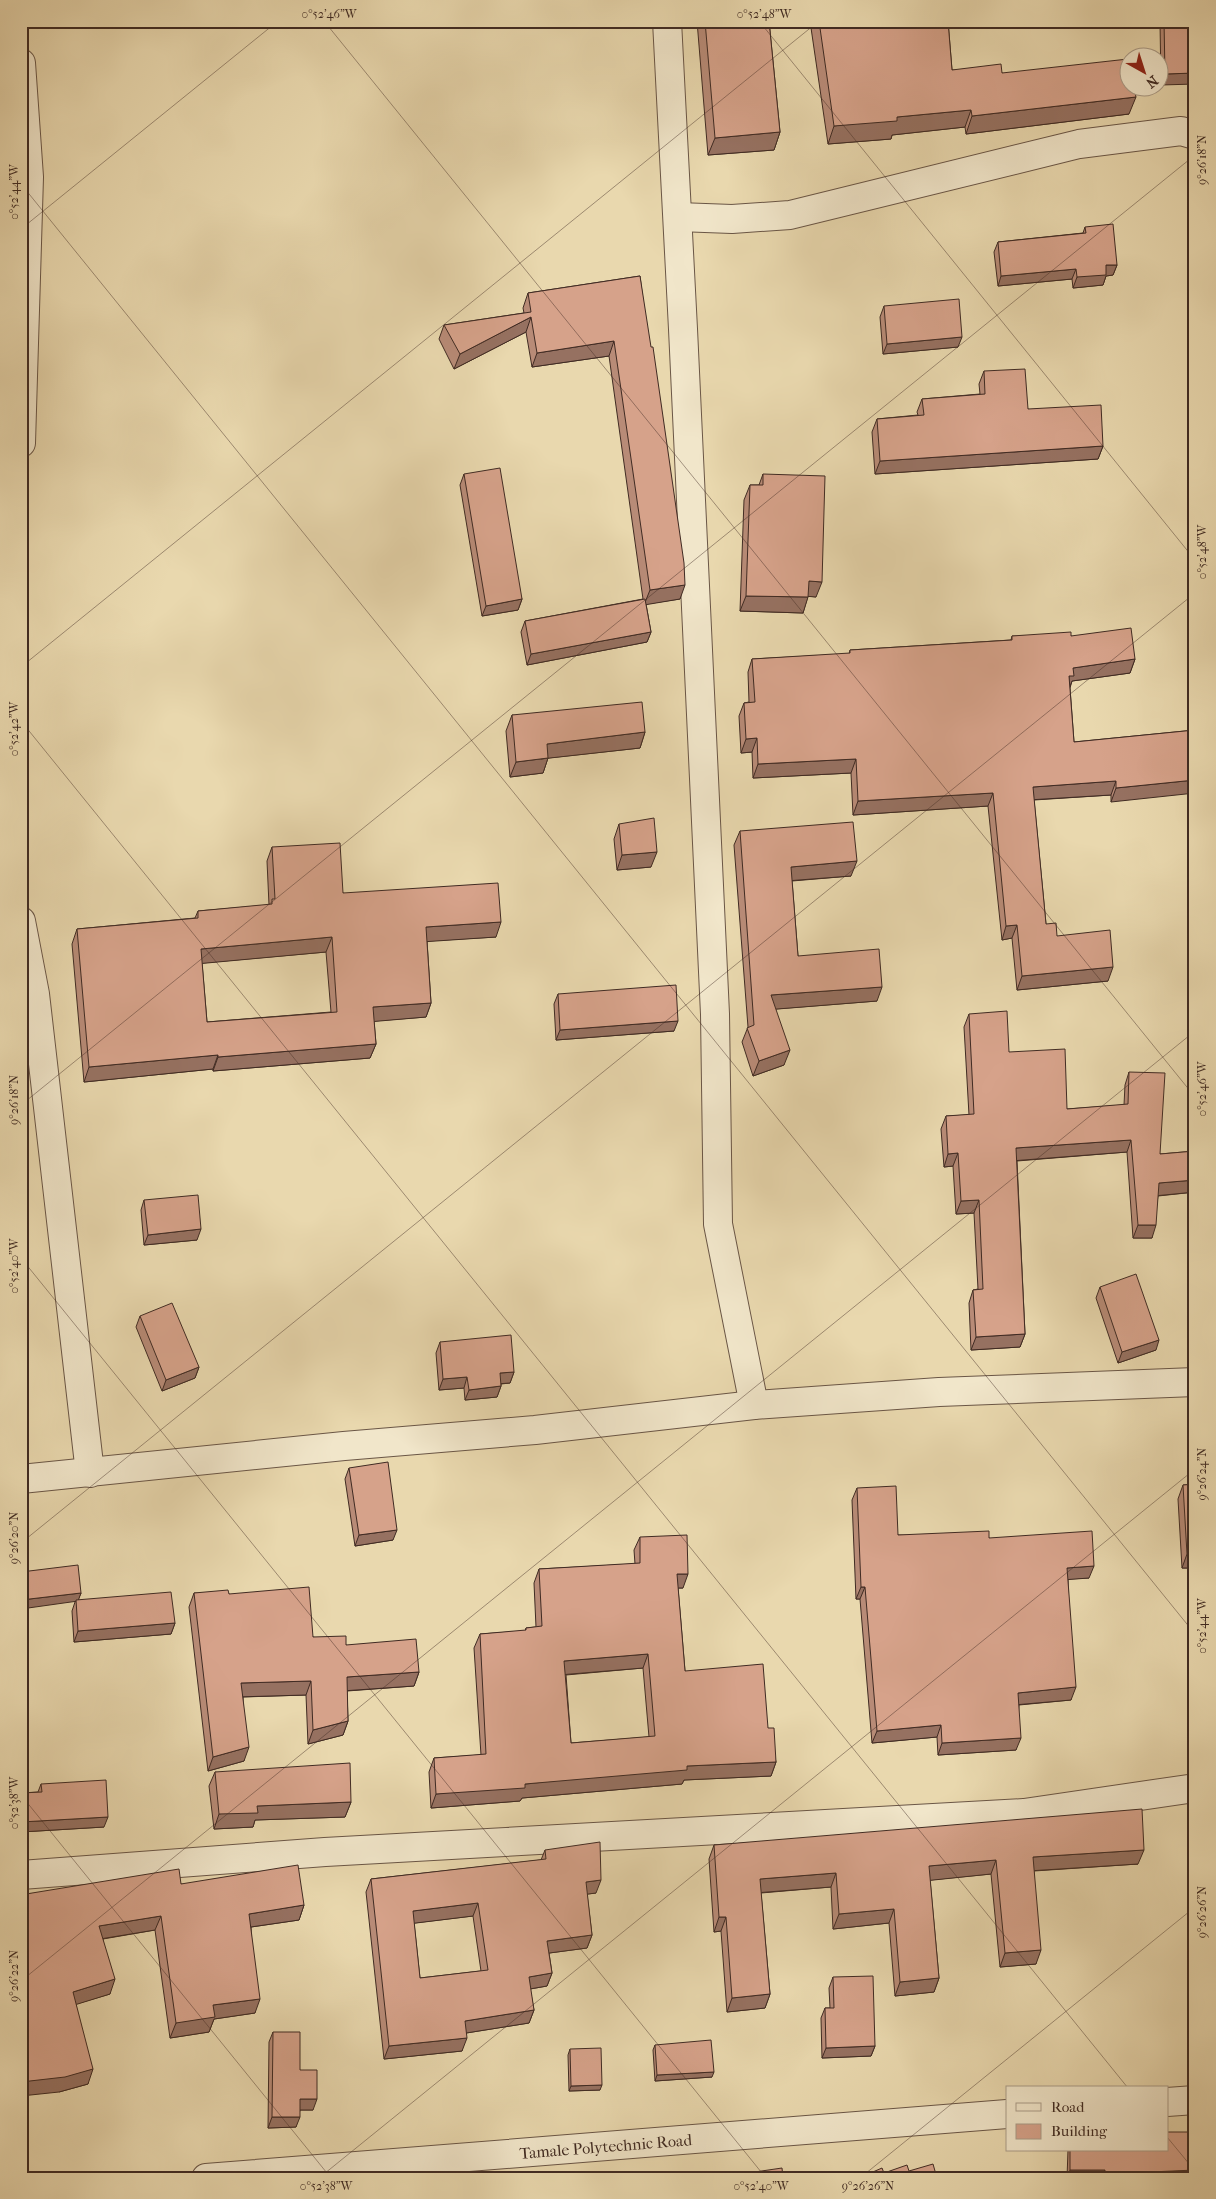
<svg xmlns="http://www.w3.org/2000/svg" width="1216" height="2199" font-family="'IM FELL French Canon',serif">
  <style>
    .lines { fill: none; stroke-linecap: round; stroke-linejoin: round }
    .minor-casing { stroke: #6a5646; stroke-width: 30 }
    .minor { stroke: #f1e6ca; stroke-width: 28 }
    .wall { fill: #b88b77; stroke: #402b23; fill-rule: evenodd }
    .shaded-wall { fill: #967161; stroke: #402b23 }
    .building { fill: #d6a28a; stroke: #402b23; fill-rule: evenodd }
    .ticks { fill: none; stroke: #402b23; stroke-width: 1; stroke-opacity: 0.45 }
    .labels { text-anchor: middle; stroke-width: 4.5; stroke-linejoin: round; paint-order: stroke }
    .street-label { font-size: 16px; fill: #402b23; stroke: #f1e6ca }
    .neatline { fill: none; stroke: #402b23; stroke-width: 2 }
    .ticks-label { font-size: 12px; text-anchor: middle; fill: #402b23 }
  </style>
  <rect width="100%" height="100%" fill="#e9d8ae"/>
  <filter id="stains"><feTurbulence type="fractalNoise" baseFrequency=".004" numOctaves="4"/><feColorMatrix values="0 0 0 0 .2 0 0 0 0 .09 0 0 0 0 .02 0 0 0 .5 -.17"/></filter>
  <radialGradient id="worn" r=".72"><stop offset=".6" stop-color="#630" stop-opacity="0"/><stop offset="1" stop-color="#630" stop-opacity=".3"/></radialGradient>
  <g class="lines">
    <g class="minor-casing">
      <g id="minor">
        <path d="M667,21L683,329L715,1014L718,1224L754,1405"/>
        <path d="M21,63L29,177L21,443"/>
        <path d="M678,217L732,219L790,215L1079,144L1181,131L1195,135"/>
        <path d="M21,921L35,994L90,1473"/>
        <path d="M21,1479L344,1446L535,1430L754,1405L939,1392L1195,1382"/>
        <path d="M21,1875L325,1852L1024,1813L1195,1788"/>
        <path d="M1167,2102L1195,2100"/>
        <path id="s1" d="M206,2178L1007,2114"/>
      </g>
    </g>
    <use href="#minor" class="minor"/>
  </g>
  <path class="wall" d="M697,21H769L780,132L774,150L708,155Z
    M810,21H948L952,70L1002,73L1129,114L966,134L965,127L892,135L891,139L828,144Z
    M1160,21H1195L1161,85L1160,23Z
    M1085,227L1117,265L1113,275L1106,276L1103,285L1073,288L1072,279L998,286L994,252L998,242L1083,233Z
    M640,276L680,599L646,604L651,632L647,642L527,665L521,632L525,621L643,599L609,356L532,367L526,332L454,369L439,339L444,325L524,313L523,308L528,293Z
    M884,306L958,347L883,354L880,317Z
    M984,371L1028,409L1103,446L1098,459L875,474L872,432L877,419L918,415L917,412L922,399L980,394L979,384Z
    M464,474L522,599L518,610L482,616L460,485Z
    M763,474L816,597L808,596L803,613L740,611L744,500L750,485H759Z
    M1012,636H1071L1135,659L1130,673L1072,681L1070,688L1074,742L1195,730L1111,802V795L1034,800L1046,924L1057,936L1108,981L1017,990L1012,938L1002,940L988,806L853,815L851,773L753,778L752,752L741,753L739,716L744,703L749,702L748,672L752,659L849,654L850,650L1011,640Z
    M512,715L645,732L640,748L548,758L543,773L510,777L506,731Z
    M619,824L651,867L617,870L614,839Z
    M740,831L851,876L792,881L798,956L877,1001L775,1009L784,1065L753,1076L742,1042L748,1027L734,845Z
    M272,847L343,893L496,937L427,941L431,1003L426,1017L374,1021L376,1044L370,1058L213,1071V1069L84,1082L72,944L77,929L195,918L198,911L269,905L267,861ZM326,952L331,1012L207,1022L202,963Z
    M558,994L674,1031L556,1040L554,1004Z
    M969,1014L1009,1052L1067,1109L1124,1105L1125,1085L1129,1072L1160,1154L1195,1151V1192L1158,1196L1152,1238H1133L1127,1152L1017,1161L1025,1334L1020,1347L971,1350L969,1303L973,1290L978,1289L974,1213L956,1214L953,1166L944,1167L941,1129L946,1116L969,1115L964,1027Z
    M144,1200L197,1240L144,1245L141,1210Z
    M1100,1287L1156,1350L1118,1363L1096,1298Z
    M140,1316L199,1367L195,1378L162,1391L136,1327Z
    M440,1342L514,1372L510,1383L501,1384V1386L497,1397L465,1400L464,1388L439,1390L436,1353Z
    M349,1468L393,1540L355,1546L345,1479Z
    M1195,1484V1568H1182L1178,1499L1183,1485Z
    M857,1488L898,1535L989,1538L1089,1578L1068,1579L1071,1700L1019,1705L1016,1750L938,1755L937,1737L872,1743L860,1599H856L852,1500Z
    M640,1537L683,1588H678L685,1671L768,1728L776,1762L771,1776L684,1780L682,1784L522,1798L520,1801L431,1808L429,1772L434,1758L481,1755L474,1648L480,1634L525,1631L526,1628L536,1627L534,1583L539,1569L635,1564L634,1550ZM643,1668L649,1737L571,1743L566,1675Z
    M81,1593L78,1600L175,1623L171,1634L74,1642L72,1611L75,1602Z
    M194,1593L229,1594L313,1637L346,1645L419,1672L414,1686L347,1691L348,1721L343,1735L308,1744L306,1695L243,1697L244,1761L208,1771L189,1607Z
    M215,1772L351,1802L345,1817L255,1820L253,1827L214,1829L209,1786Z
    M41,1784L104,1827L21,1832V1793L38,1792Z
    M714,1845L1138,1864L1034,1871L1036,1964L1000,1967L991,1874L930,1880L939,1978L934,1992L895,1996L889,1923L833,1929L831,1887L761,1893L770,1994L765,2008L727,2012L721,1931L714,1932L709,1859Z
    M545,1850L596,1893L587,1894L592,1935L587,1948L549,1953L552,1973L547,1986L530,1989L534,2010L529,2023L466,2033L462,2051L384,2059L366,1892L371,1879L541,1860ZM473,1916L481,1971L420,1978L414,1923Z
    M181,1884L304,1905L299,1920L251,1927L255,2013L214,2019L209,2032L170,2038L155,1930L103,1939L110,1994L76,2004L88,2084L59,2092L22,1905L26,1894Z
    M833,1977L875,2046L871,2056L822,2058L821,2018L825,2008H830L829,1988Z
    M273,2032L300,2070L313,2110H300L296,2127L268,2128L269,2042Z
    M655,2045L712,2077L655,2081L653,2050Z
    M570,2049L600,2090L569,2091L568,2055Z
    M1195,2132V2177L1067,2178L1068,2150H1167Z"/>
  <path class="shaded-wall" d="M1195,73V84L1161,85L1165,74Z
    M1136,97L1129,114L966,134L972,116Z
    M971,110L965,127L892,135L891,139L828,144L834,126L897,117Z
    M780,132L774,150L708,155L715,138Z
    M1106,265H1117L1113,275L1106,276L1103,285L1073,288L1077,277Z
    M1076,269L1072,279L998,286L1001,276Z
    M531,317L526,332L454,369L460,354Z
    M962,337L958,347L883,354L887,344Z
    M614,341L609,356L532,367L537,353Z
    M1103,446L1098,459L875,474L880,461Z
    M809,581L822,582L816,597L803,596Z
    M685,585L680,599L644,605L650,590Z
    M746,596L808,597L803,613L740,611Z
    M522,599L518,610L482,616L486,606Z
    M651,632L647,642L527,665L531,654Z
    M1135,659L1130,673L1072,681L1069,689V676L1073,668Z
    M645,732L640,748L541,759L547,744Z
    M757,738L752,752L741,753L746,739Z
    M548,758L543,773L510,777L516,762Z
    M856,759L851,773L753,778L758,764Z
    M1195,780V793L1111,802L1116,788Z
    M1116,781L1111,795L1028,800L1033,787Z
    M993,793L988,806L853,815L858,801Z
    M657,852L651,867L617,870L622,855Z
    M857,861L851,876L786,881L791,867Z
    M501,922L496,937L421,942L426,927Z
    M1017,925L1012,938L1002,940L1006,926Z
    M332,937L326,952L196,964L201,949Z
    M1113,967L1108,981L1017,990L1022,976Z
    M882,987L877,1001L765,1010L771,995Z
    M431,1003L426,1017L368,1022L373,1007Z
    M678,1021L674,1031L556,1040L560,1030Z
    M376,1044L370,1058L213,1071L218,1057Z
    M790,1050L784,1065L753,1076L759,1061Z
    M218,1055L213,1069L84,1082L89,1067Z
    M1131,1140L1127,1152L1011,1161L1016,1148Z
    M958,1153L953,1166L944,1167L948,1154Z
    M1195,1180V1192L1154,1196L1159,1183Z
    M979,1200L974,1213L956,1214L961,1201Z
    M1138,1225H1156L1152,1238H1133Z
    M201,1229L197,1240L144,1245L148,1235Z
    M1025,1334L1020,1347L971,1350L976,1337Z
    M1159,1340L1156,1350L1118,1363L1122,1352Z
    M199,1367L195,1378L162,1391L166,1380Z
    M514,1372L510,1383L496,1384L500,1373Z
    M467,1377L464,1388L439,1390L443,1379Z
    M501,1386L497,1397L465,1400L469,1390Z
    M397,1530L393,1540L355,1546L359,1535Z
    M1187,1554H1195V1568H1182Z
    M1094,1566L1089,1578L1062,1580L1067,1568Z
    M677,1574H688L683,1588H672Z
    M861,1587H865L860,1599H856Z
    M81,1593L78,1601L21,1609V1600Z
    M175,1623L171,1634L74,1642L78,1631Z
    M648,1654L643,1668L559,1675L564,1661Z
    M419,1672L414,1686L342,1691L347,1677Z
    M311,1681L306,1695L236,1697L241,1683Z
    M1076,1687L1071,1700L1014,1705L1018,1693Z
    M348,1721L343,1735L308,1744L313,1730Z
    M941,1725L937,1737L872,1743L877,1731Z
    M1021,1738L1016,1750L938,1755L942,1743Z
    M249,1747L244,1761L208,1771L213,1757Z
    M776,1762L771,1776L684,1780L682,1784L522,1798L520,1801L431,1808L436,1794L687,1766Z
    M351,1802L345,1817L255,1820L253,1827L214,1829L219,1814L257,1806Z
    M108,1817L104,1827L21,1832V1822Z
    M1144,1850L1138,1864L1028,1871L1033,1857Z
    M996,1860L991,1874L924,1881L929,1866Z
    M836,1873L831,1887L755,1893L760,1879Z
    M601,1880L596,1893L581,1895L586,1882Z
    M478,1903L473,1916L408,1924L413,1911Z
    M304,1905L299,1920L244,1928L249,1914Z
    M894,1909L889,1923L833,1929L839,1914Z
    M161,1916L155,1930L94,1940L99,1926Z
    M719,1917H726L721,1931L714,1932Z
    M592,1935L587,1948L542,1954L547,1941Z
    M1041,1950L1036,1964L1000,1967L1005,1953Z
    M552,1973L547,1986L524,1990L529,1977Z
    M939,1978L934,1992L895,1996L900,1982Z
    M115,1979L110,1994L68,2007L73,1992Z
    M770,1994L765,2008L727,2012L732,1998Z
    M260,1999L255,2013L214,2019L209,2032L170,2038L176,2023L213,2005Z
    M534,2010L529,2023L460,2034L465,2021Z
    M467,2038L462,2051L384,2059L389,2046Z
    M875,2046L871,2056L822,2058L826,2048Z
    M93,2069L88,2084L59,2092L21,2096V2082Z
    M714,2072L712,2077L655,2081L657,2075Z
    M602,2085L600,2090L569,2091L571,2086Z
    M300,2099H317L313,2110H296Z
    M272,2117H300L296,2127L268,2128Z
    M1070,2170H1105L1103,2177L1067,2178Z
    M1195,2170V2177L1104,2178L1105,2174Z"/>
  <path class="building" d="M705,21H769L780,132L715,138Z
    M819,21H948L952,70L1001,64L1002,73L1128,59V88H1134L1136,97L972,116L971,110L897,117V121L834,126Z
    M1164,21H1195V73L1165,74Z
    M1113,224L1117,265H1106V275L1077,277L1076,269L1001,276L998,242L1086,233L1085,227Z
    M640,276L651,347H653L684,563L685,585L650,590L614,341L537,353L531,317L460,354L444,325L531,312L528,293Z
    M959,299L962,337L887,344L884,306Z
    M1025,369L1028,409L1101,405L1103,446L880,461L877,419L924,415L922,399L985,394L984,371Z
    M500,468L522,599L486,606L464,474Z
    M763,474L825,476L822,582L809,581L808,597L746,596L750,485H763Z
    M645,599L651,632L531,654L525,621Z
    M1131,628L1135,659L1073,668L1074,676H1069L1074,742L1195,730V780L1116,788V781L1033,787L1046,924L1056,923L1057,936L1110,930L1113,967L1022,976L1017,925L1006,926L993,793L858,801L856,759L758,764L757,738L746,739L744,703L755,702L752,659L850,653V650L1012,640V636L1071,632V636Z
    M642,702L645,732L547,744L548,758L516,762L512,715Z
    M654,818L657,852L622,855L619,824Z
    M853,822L857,861L791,867L798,956L879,949L882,987L771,995L790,1050L759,1061L747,1028L754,1025L740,831Z
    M340,843L343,893L498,883L501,922L426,927L431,1003L373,1007L376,1044L218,1057V1055L89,1067L77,929L198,918V911L272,904V899H275L272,847ZM332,937L337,1012L207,1022L201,949Z
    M676,985L678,1021L560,1030L558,994Z
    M1007,1011L1009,1052L1065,1049L1067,1109L1128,1104L1129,1072L1165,1073L1160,1154L1195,1151V1180L1159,1183L1156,1225H1138L1131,1140L1016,1148L1025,1334L976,1337L973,1290L983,1289L979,1200L961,1201L958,1153L948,1154L946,1116L974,1114L969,1014Z
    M198,1195L201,1229L148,1235L144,1200Z
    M1136,1274L1159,1340L1122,1352L1100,1287Z
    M172,1303L199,1367L166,1380L140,1316Z
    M511,1335L514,1372L500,1373L501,1386L469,1390L467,1377L443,1379L440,1342Z
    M388,1462L397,1530L359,1535L349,1468Z
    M1195,1484V1554H1187L1183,1485Z
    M896,1486L898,1535L989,1531V1538L1092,1531L1094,1566L1067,1568L1076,1687L1018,1693L1021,1738L942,1743L941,1725L877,1731L865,1587H861L857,1488Z
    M687,1535L688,1574H677L685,1671L763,1664L768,1728H774L776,1762L687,1766V1770L525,1784V1788L436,1794L434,1758L486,1754L480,1634L526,1630V1628L542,1626L539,1569L640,1563V1537ZM648,1654L655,1736L571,1743L564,1661Z
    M78,1565L81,1593L21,1600V1572Z
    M309,1587L313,1637L346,1636V1645L416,1639L419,1672L347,1677L348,1721L313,1730L311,1681L241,1683L249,1747L213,1757L194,1593L228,1590L229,1594Z
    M171,1592L175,1623L78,1631L76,1600Z
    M350,1763L351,1802L257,1806L258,1813L219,1814L215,1772Z
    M106,1780L108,1817L21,1822V1793L42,1792L41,1784Z
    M1142,1809L1144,1850L1033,1857L1041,1950L1005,1953L996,1860L929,1866L939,1978L900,1982L894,1909L839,1914L836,1873L760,1879L770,1994L732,1998L726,1917H719L714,1845Z
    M600,1842L601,1880L586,1882L592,1935L547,1941L552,1973L529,1977L534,2010L465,2021L467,2038L389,2046L371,1879L546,1859L545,1850ZM478,1903L488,1970L420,1978L413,1911Z
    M298,1865L304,1905L249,1914L260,1999L213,2005L215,2017L176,2023L161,1916L99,1926L115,1979L73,1992L93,2069L65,2077L21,2082V1905L28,1903L26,1894L179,1869L181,1884Z
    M873,1976L875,2046L826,2048L825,2008H834L833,1977Z
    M273,2032H300V2070H317V2099H300V2117H272Z
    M711,2040L714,2072L657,2075L655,2045Z
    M601,2048L602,2085L571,2086L570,2049Z
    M1167,2132H1195V2170L1105,2174V2170H1070V2150H1167Z
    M933,2164L937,2178H859L882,2168L884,2173L907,2165L909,2171Z
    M782,2168L783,2178H750L748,2173Z
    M722,2174V2178H693Z"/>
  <path class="ticks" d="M324,21L1195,1097M759,21L1195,560M1194,21L1195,23M21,184L1195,1634M21,229L278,21M21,667L819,21M21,721L1128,2088M21,1105L1195,155M21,1258L766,2178M21,1543L1195,593M21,1795L331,2178M21,1981L1195,1031M1167,2137L1195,2171M319,2178L1195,1469M860,2178L1195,1907"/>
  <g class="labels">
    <g class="street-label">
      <text dy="6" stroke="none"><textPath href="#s1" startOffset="401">Tamale Polytechnic Road</textPath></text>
    </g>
  </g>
  <rect width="1216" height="2199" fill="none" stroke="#e9d8ae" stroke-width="55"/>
  <rect x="1006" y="2086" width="162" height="65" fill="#f1e6ca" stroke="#aa9b87"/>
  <rect x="1016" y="2103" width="25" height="8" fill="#f1e6ca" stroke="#aa9b87"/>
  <text x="1051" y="2112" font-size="15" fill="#402b23">Road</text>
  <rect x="1016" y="2124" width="25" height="15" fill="#d6a28a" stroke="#aa9b87"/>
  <text x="1051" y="2136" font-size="15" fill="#402b23">Building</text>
  <g transform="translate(1144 72) rotate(141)"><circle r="24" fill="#f1e6ca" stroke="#aa9b87"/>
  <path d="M0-4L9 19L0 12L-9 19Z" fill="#8f2418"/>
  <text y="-8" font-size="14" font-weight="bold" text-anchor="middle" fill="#402b23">N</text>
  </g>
  <rect x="28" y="28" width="1160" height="2144" class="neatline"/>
  <g class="ticks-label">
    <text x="329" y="18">0°52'46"W</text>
    <text x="764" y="18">0°52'48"W</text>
    <text transform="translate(1202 160) rotate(-90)" y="4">9°26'18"N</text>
    <text transform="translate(14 192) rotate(-90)" y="4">0°52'44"W</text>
    <text transform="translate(1202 552) rotate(-90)" y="4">0°52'48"W</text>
    <text transform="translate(14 729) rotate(-90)" y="4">0°52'42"W</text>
    <text transform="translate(1202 1089) rotate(-90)" y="4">0°52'46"W</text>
    <text transform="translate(14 1100) rotate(-90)" y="4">9°26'18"N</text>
    <text transform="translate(14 1266) rotate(-90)" y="4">0°52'40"W</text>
    <text transform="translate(1202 1474) rotate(-90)" y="4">9°26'24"N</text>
    <text transform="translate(14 1538) rotate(-90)" y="4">9°26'20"N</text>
    <text transform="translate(1202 1626) rotate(-90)" y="4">0°52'44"W</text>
    <text transform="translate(14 1803) rotate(-90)" y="4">0°52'38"W</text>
    <text transform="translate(1202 1912) rotate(-90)" y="4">9°26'26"N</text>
    <text transform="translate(14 1976) rotate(-90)" y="4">9°26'22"N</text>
    <text x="326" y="2190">0°52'38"W</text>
    <text x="761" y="2190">0°52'40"W</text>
    <text x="868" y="2190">9°26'26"N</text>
  </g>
  <rect width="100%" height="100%" filter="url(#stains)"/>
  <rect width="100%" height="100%" fill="url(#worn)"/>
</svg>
